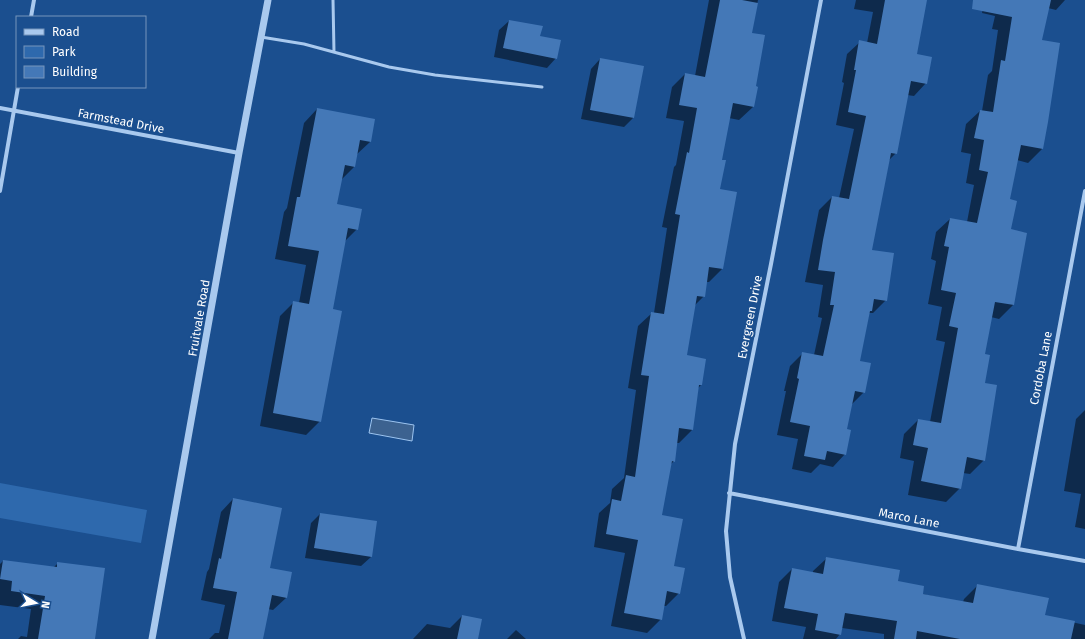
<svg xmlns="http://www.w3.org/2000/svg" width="1085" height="639" font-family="'Fira Sans',sans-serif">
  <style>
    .green { fill: #2e69ad }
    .water { fill: #3c6290; stroke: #9cc4f0 }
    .shadow { fill: #0007 }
    .building { fill: #4478b7 }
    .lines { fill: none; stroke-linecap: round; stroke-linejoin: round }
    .service { stroke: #a9c9ee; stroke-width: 3 }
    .minor { stroke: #a9c9ee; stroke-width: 4 }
    .tertiary { stroke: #a9c9ee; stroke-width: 7 }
    .labels { text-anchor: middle; stroke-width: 4; stroke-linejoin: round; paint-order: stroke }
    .street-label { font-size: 12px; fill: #fff; stroke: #1b4f8f }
  </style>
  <rect width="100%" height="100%" fill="#1b4f8f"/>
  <path class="green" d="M0,483L147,510L141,543L0,518Z"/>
  <path class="water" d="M372,418L414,425L412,441L369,433Z"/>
  <path class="shadow" d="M709,0H758L751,34L754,87L753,107L739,120L729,118L721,160L719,189L722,269L709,282H706L704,296L694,306L686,356L701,385L698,388L692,430L679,443H676L674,461L670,465L661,516L679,593L666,606H663L661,619L647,633L611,626L625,553L594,547L599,513L610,503L612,489L624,478L636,390L628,388L638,326L652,313H654L667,228L662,227L674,167L676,165L684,121L666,118L672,87L685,74L695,76Z
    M856,0H926L916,55L926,83L914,96L907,95L896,153L889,160L871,251L886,300L873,313H869L859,362L864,392L851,405L846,430L845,454L833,467L820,464L811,473L792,469L798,439L777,435L786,391H784L790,366L803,353L814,355L822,318L818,317L823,285L805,282L819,210L832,197L839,198L854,129L836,125L844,83L842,82L847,54L860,42L867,43L873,12L854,9Z
    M985,0H1065L1056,10L1048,8L1041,41L1047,122L1042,149L1028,163L1017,160L1009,200L1010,230L1026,233L1013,305L999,319L991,317L984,355V460L970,474L963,473L960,488L946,502L908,495L914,461L900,458L904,434L918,420L930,422L945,342L936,340L942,307L928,304L936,261L931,259L936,232L950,219L967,222L974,185L966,183L971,154L961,152L966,124L980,111H982L988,75L992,71L998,30L992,29L995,16L982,13Z
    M509,21L539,37L556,58L547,68L494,57L499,30Z
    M600,59L643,67L633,118L624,127L581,119L591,69Z
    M317,109L374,120L370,142L356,155L354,167L341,180L336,205L357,229L344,242L332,310L320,421L306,435L260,426L280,316L294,302L299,303L306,265L275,259L284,212L287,208L304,123Z
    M1085,410V529L1075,527L1081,494L1064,491L1076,419Z
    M233,499L269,569L286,598L273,610L268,609L262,639H209L215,633H219L225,605L201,600L207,572L209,569L221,512Z
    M320,514L371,557L361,566L305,558L311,523Z
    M827,558L897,582L922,594L963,602L964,599L977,586L1044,616L1085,625V639H884V634L842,628L840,634L836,639H803L806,627L772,621L779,582L792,569L813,573V571Z
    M3,561L53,568L58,563L65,639H18L21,636L27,637L31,609L0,605V564Z
    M462,616L477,639H413L427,624L450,628Z
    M516,630L526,639H507Z"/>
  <path class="building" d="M720,0H742L758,3L752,33L765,35L756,86L758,87L754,107L733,103L722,160H726L720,189L737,192L723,269L709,267L705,297L697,296L687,355L706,359L702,385H699L693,430L679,428L675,462L672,461L662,515L683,519L674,566L685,568L680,594L667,591L662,620L624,613L638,540L606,534L612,499L621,501L626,475L635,477L649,376L641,375L651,312L664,314L680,215L675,214L687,152L689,153L697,108L679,105L685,73L705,77Z
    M885,0H927L917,54L932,57L927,84L911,81L897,154L891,153L872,250L894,253L887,301L874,299L872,311H870L860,361L871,363L865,393L855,391L847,429L851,430L846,455L827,451L825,460L804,456L810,426L790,422L799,379L797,378L802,352L823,356L834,305H830L835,272L818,270L823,240L832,196L849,199L866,116L848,112L856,70H854L859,40L877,44Z
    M973,0H1051L1042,40L1060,43L1048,122L1043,149L1021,145L1010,199L1017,201L1011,229L1027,233L1014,305L995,302L985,354L990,355L985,383L997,385L985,461L967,457L961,489L921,481L928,448L913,445L918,419L941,423L958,328L949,326L956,293L941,290L949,247L944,246L950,218L977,223L988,172L979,170L984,140L974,138L980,110L993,112L1001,60L1005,61L1012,17L972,9Z
    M509,20L543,26L540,36L561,40L557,59L503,48Z
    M600,58L644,66L634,118L590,110Z
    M317,108L375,119L371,142L360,140L355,167L345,165L337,204L362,209L358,230L348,228L333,309L342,311L321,422L273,413L293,301L309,304L319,251L288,246L297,197H300Z
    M233,498L282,508L270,568L292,572L287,598L272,595L263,639H228L237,592L213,588L219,558L221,559Z
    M320,513L377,521L372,557L314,548Z
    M826,557L900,570L898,581L924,586L923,594L973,603L977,584L1049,598L1045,615L1075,621L1071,639H960L917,631L916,639H894L897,621L845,613L841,635L815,630L818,614L784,608L792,568L823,574Z
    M3,560L57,567V562L105,568L95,639H38L45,596L11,591L12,581L0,579Z
    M462,615L482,619L478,639H457Z"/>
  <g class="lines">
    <path class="service" d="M333,0L334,52
      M261,37L304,44L389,67L435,75L542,87"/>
    <path class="minor" d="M31,17L34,0
      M0,108L239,153
      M0,191L18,87
      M729,493L1018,549L1085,561
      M1018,549L1085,191
      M744,639L730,577L726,531L735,444L771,264L821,0"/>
    <path class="tertiary" d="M152,639L239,153L268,0"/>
  </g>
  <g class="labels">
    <g class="street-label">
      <text transform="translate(121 121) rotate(11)" y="4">Farmstead Drive</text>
      <text transform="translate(750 317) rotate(-79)" y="4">Evergreen Drive</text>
      <text transform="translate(199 318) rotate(-80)" y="4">Fruitvale Road</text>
      <text transform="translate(1041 368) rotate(-79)" y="4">Cordoba Lane</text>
      <text transform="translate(909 518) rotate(11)" y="4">Marco Lane</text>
    </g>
  </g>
  <rect x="16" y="16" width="130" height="72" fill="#1b4f8f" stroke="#7695bc"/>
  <rect x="24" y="29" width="20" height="6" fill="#a9c9ee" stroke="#7695bc"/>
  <text x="52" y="36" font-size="12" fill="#ffffff">Road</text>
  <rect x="24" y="46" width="20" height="12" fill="#2e69ad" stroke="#7695bc"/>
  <text x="52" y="56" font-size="12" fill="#ffffff">Park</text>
  <rect x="24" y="66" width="20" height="12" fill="#4478b7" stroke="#7695bc"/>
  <text x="52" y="76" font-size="12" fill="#ffffff">Building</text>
  <g transform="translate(36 603) rotate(100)" stroke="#1b4f8f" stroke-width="3" paint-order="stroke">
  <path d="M0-3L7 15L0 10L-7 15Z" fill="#ffffff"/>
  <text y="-6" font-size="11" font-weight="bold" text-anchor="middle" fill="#ffffff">N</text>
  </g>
</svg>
